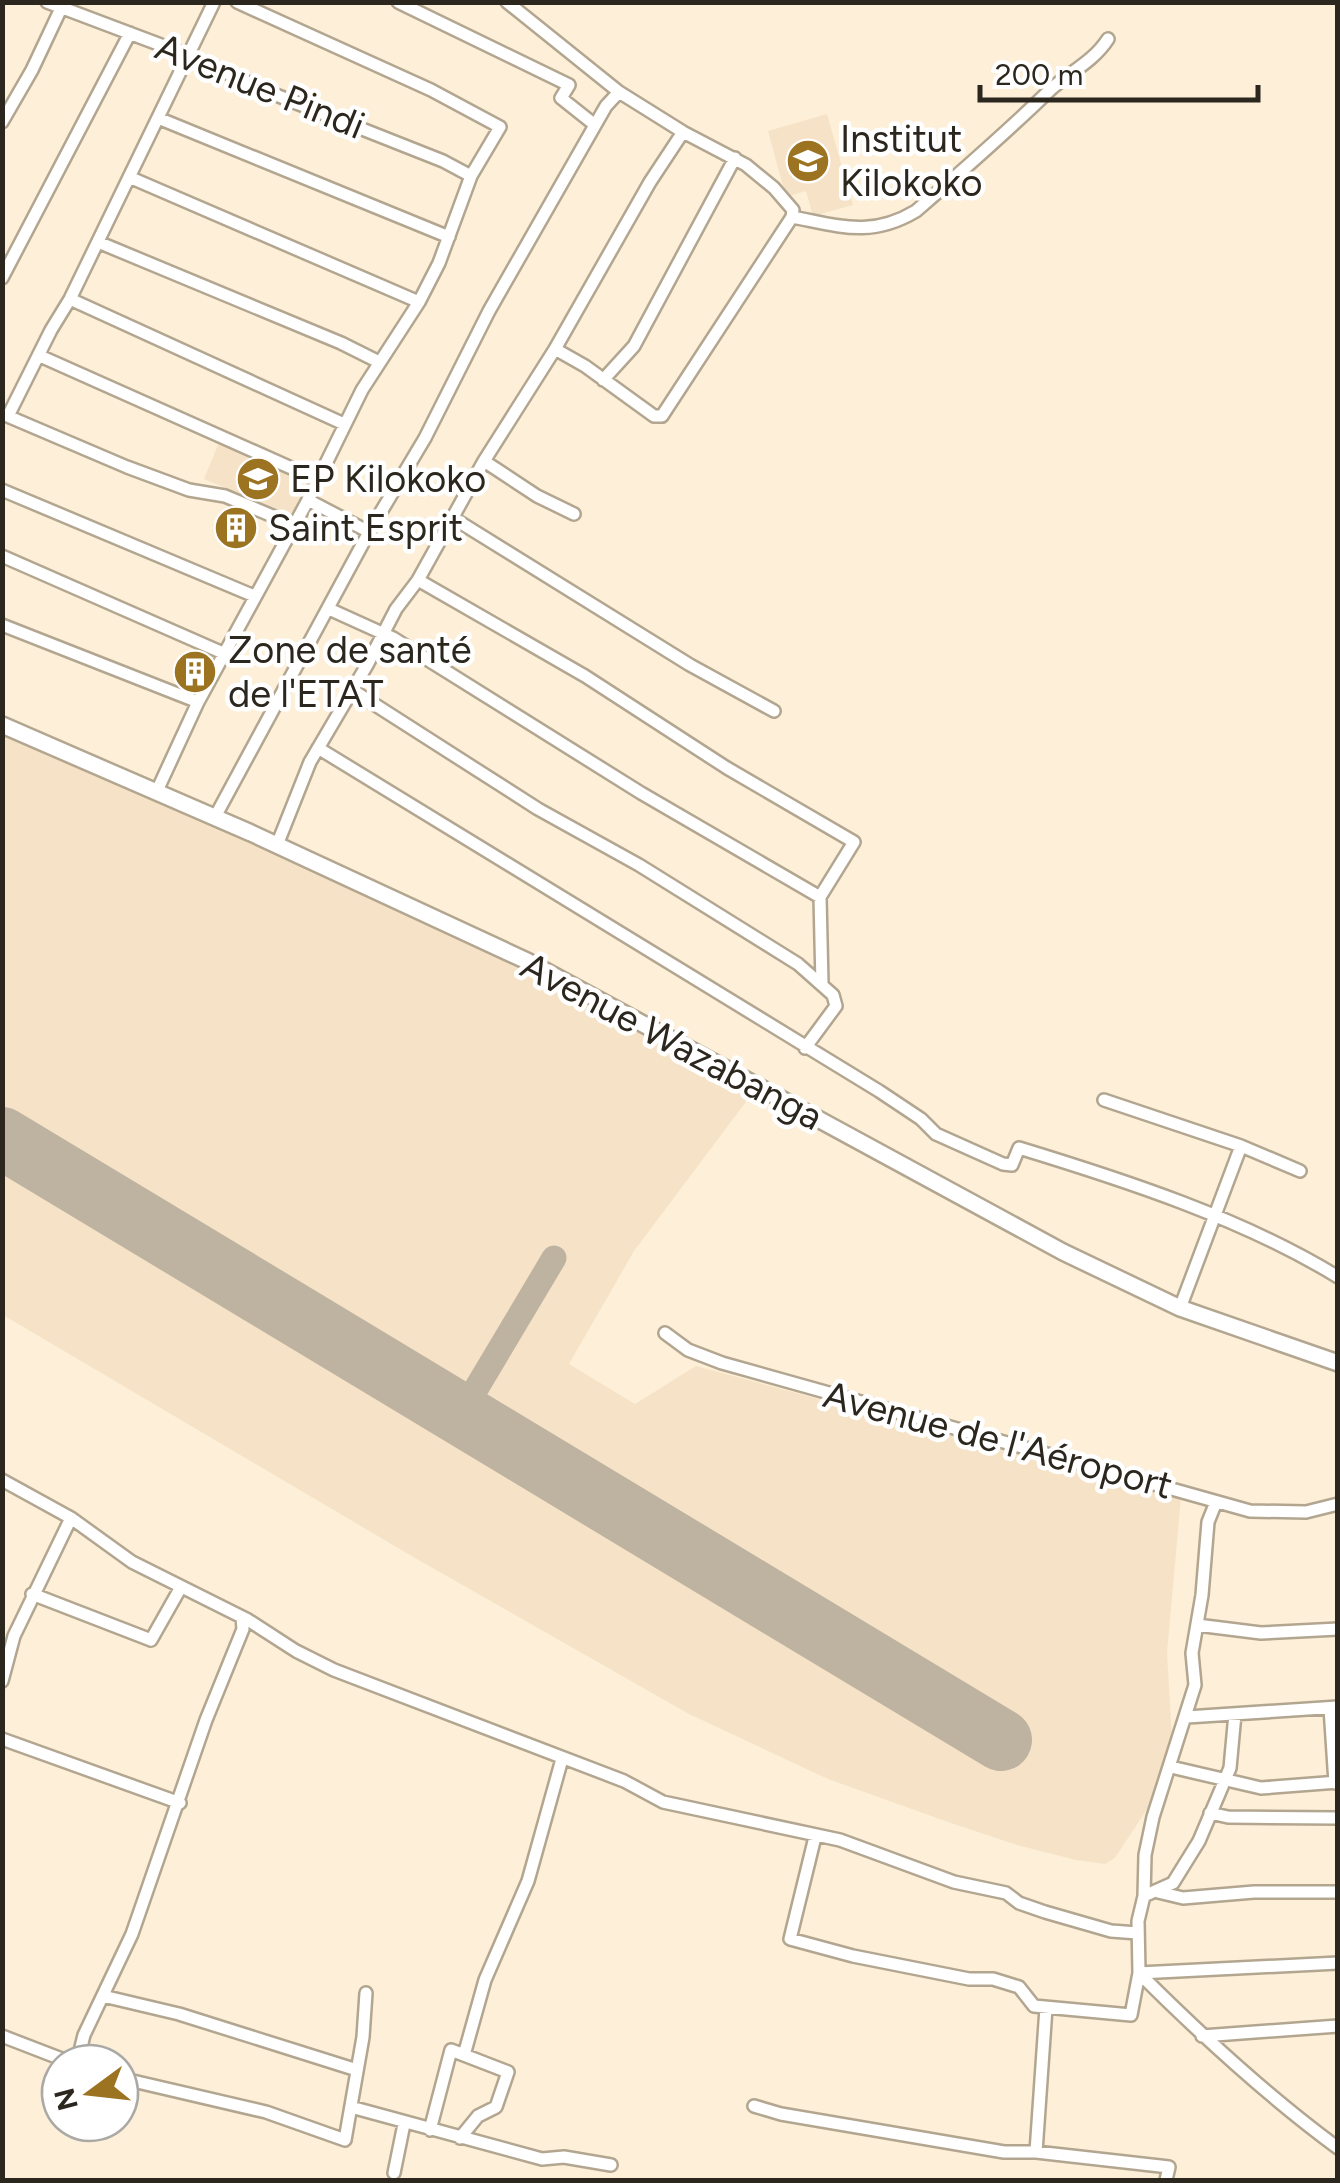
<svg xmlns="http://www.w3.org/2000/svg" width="1340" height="2183" font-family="Figtree,sans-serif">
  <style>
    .built { fill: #f6e3c7 }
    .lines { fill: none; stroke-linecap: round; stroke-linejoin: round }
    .taxiway { stroke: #beb3a0; stroke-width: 25 }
    .runway { stroke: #beb3a0; stroke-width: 62 }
    .minor-casing { stroke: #b3a690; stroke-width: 16 }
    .secondary-casing { stroke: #b3a690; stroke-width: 20 }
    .minor { stroke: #fff; stroke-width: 11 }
    .secondary { stroke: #fff; stroke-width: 15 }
    .labels { text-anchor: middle; stroke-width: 9; stroke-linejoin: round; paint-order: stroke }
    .street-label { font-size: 38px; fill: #2c271e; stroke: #fff }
    .poi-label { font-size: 38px; fill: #2c271e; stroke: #fff; text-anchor: start }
  </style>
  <rect width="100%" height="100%" fill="#fdefd8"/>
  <path class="built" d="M827,114L853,205L813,216L806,191L786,197L768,131Z
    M220,440L312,478L296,517L204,479Z
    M2,732L540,970L754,1091L634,1251L569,1364L635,1404L696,1366L1181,1497L1167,1653L1172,1738L1155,1797L1115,1858L1105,1864L1076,1860L1017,1845L951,1823L828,1779L689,1714L415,1558L3,1315Z"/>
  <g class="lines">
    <path class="taxiway" d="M461,1414L554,1258"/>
    <path class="runway" d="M2,1138L1001,1740"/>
    <g class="minor-casing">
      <path id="minor" d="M47,2L190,56L271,93L443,161L471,176
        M398,2L569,85L561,98L595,125
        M507,2L619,92L683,132L746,165L774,188L793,210L792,217L662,416H654L585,366L555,349
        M158,118L449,237
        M2,122L32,70L64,2
        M129,177L419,302
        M792,217C840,226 871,238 916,211C961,172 1007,132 1050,90C1070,72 1093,62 1108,39
        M98,242L341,343L379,362
        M2,278L130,33
        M70,299L344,424
        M40,356L316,479
        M603,380L634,346L735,158
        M5,415L127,467L189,490L225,496L294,525
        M8,416L51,330L70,299L214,2
        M484,461L537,496L574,514
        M2,490L254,596
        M308,500L369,532
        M453,518L690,665L774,711
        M2,556L223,653
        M418,580L585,676L727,768L854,842L820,897L822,984
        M329,609L393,638L641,793L820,897
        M2,625L198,702
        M352,690L538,809L639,865L798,964L833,995L836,1006L805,1048
        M318,748L879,1091L921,1119L936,1134L1003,1164L1012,1165L1019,1148C1124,1180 1244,1219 1338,1277
        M156,793L198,702L308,500L362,390L419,302L439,263L471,176L500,127L431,90L237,2
        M215,817L369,532L425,438L489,311L606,106L619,92
        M277,845L310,762L367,665L396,609L418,580L484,461L555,349L650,182L683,132
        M1104,1100L1241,1146L1300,1171
        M1180,1308L1241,1146
        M665,1333L688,1350L722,1363L1250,1511L1306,1512L1338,1504
        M2,1480L71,1518L132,1562L248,1620L296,1651L334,1670L624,1781L663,1802L840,1840L954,1882L1006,1893L1019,1903L1045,1912L1111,1931L1138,1933
        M32,1594L151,1640L181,1587
        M1197,1625L1261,1633L1338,1629
        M2,1681L14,1636L71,1518
        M1330,1708L1335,1783
        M1187,1717L1338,1707
        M2,1739L180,1803
        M1171,1767L1261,1788L1338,1782
        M1210,1813L1228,1817L1338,1818
        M815,1837L790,1939L853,1956L969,1979H993L1019,1987L1034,2006L1131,2015L1139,1973L1138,1921L1144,1896L1145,1855L1153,1817L1195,1685L1192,1653L1202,1595L1208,1522L1216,1502
        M1158,1892L1183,1898L1254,1892H1338
        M1144,1896L1173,1883L1199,1841L1230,1768L1235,1714
        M1139,1973C1202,2036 1266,2095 1338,2148
        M1139,1973L1338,1963
        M103,1996L179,2014L357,2070
        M2,2036L72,2063
        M1202,2036L1338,2026
        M464,2055L485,1980L528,1881L562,1759
        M77,2063L84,2035L132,1934L206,1720L243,1629L242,1617
        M120,2078L266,2112L345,2140L363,2037L366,1993
        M754,2106L781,2114L1004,2152H1036L1169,2167L1166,2180
        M351,2107L542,2159L564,2157L611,2165
        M430,2130L451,2050L508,2072L496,2107L478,2116L460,2138
        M1036,2152L1046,2008
        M394,2173L404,2124"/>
    </g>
    <g class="secondary-casing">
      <path id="secondary" d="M2,725L251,833L527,961L1063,1252L1180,1308L1338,1363"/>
    </g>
    <use href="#minor" class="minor"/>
    <use href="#secondary" class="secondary"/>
  </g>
  <defs>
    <g id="school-disc" transform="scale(2.25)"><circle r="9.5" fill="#9c7321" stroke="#fff"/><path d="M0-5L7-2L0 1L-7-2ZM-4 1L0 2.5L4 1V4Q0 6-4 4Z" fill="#fff"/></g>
    <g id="building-disc" transform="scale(2.25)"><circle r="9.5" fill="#9c7321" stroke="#fff"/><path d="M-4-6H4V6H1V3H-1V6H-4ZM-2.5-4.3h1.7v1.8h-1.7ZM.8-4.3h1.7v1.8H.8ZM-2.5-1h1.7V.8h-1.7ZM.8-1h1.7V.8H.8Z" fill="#fff"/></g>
  </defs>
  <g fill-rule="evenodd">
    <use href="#school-disc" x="808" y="161"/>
    <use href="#school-disc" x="258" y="479"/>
    <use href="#building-disc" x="236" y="528"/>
    <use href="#building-disc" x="195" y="672"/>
  </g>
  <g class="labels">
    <g class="street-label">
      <text transform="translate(260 86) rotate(22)" y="13">Avenue Pindi</text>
      <text transform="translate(672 1041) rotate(28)" y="13">Avenue Wazabanga</text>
      <text transform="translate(998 1440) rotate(15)" y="13">Avenue de l'Aéroport</text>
    </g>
    <g class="poi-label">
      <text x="840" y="152">Institut<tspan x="840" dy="44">Kilokoko</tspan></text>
      <text x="290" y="492">EP Kilokoko</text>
      <text x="268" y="541">Saint Esprit</text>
      <text x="228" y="663">Zone de santé<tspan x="228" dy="44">de l'ETAT</tspan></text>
    </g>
  </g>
  <rect width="1340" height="2183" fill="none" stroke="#2c271e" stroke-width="10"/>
  <g transform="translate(90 2093) rotate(255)"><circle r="48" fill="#ffffff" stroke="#aba9a5" stroke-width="2.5"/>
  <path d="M0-8L18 38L0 25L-18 38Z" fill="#9c7321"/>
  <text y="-15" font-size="28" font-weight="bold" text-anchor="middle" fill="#2c271e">N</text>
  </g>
  <path d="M980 85v15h278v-15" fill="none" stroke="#2c271e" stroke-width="5"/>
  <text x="995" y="85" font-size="30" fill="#2c271e" stroke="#ffffff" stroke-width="8" paint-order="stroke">200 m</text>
</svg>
